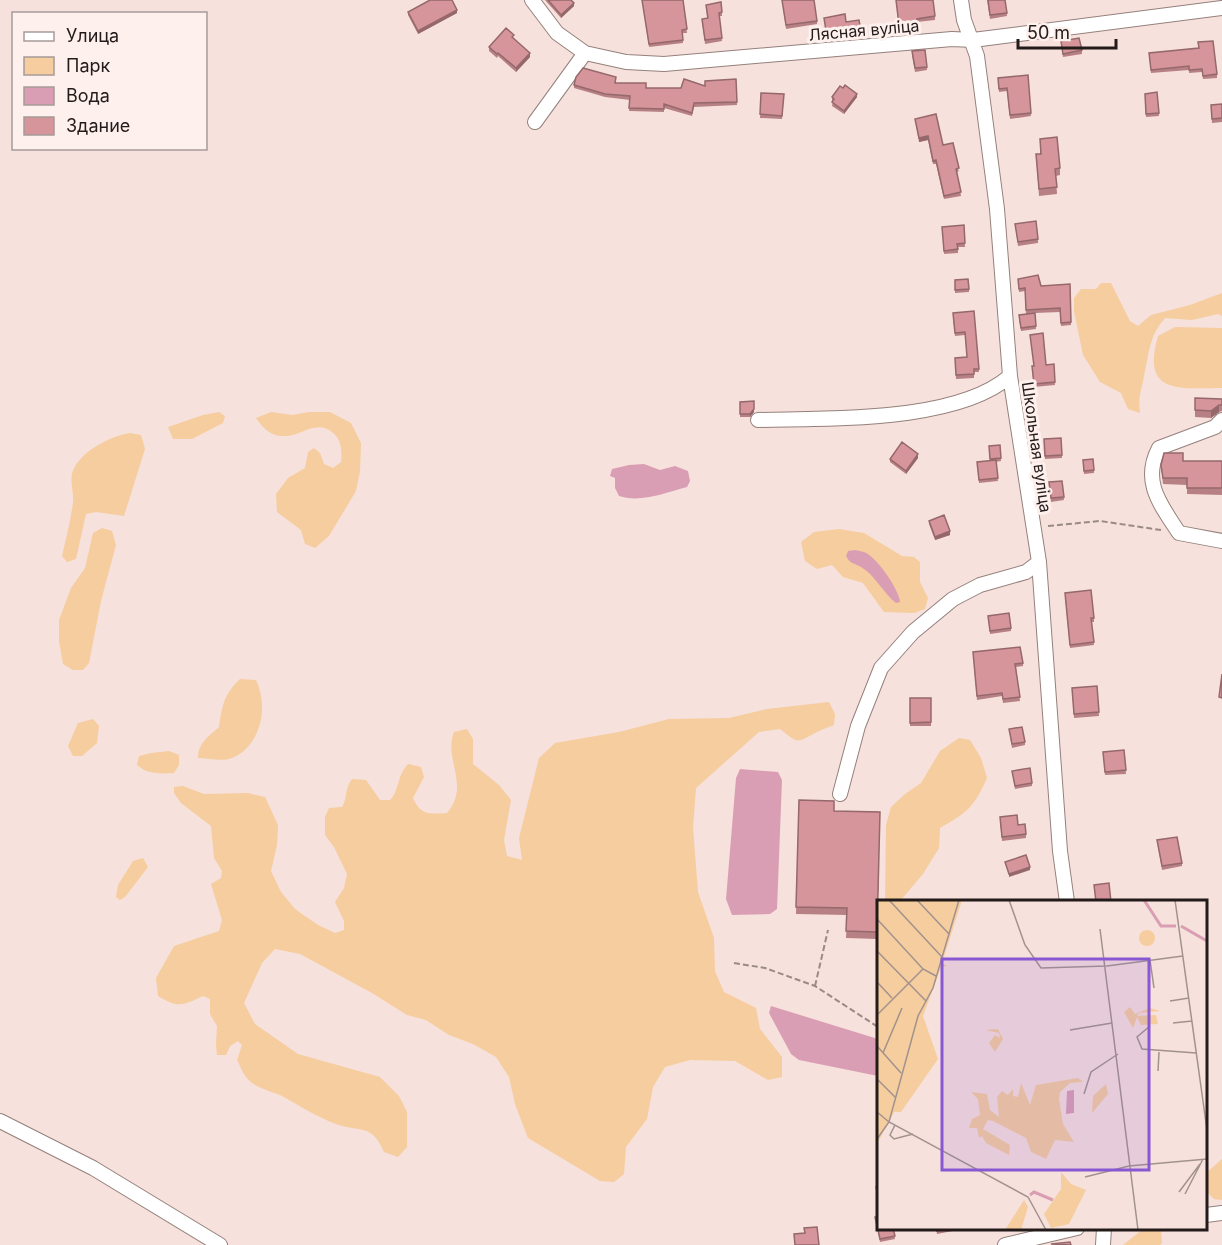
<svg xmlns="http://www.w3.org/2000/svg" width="1222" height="1245" font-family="Inter,sans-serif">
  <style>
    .green { fill: #f5cd9e }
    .water { fill: #da9eb4 }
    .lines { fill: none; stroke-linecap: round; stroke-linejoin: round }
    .minor-casing { stroke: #94807c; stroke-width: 16 }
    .path { stroke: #9a8a87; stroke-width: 2; stroke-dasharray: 6 3; stroke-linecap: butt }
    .minor { stroke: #fff; stroke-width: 14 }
    .wall { fill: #b78084 }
    .shaded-wall { fill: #95686c }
    .building { fill: #d5959a; stroke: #95686c; stroke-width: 1.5 }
    .labels { text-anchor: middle; stroke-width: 6; stroke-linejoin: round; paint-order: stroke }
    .street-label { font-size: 16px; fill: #231b1a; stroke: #fdf0ed }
    .inset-river { fill: none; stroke: #da9eb4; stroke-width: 3 }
    .inset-road { fill: none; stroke: #a2928e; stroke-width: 1.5 }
    .view { fill: #8758d2; fill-opacity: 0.15; stroke: #8758d2; stroke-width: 3 }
    .inset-edge { fill: none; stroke: #231b1a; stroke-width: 3 }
  </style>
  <rect width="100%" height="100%" fill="#f7e1dc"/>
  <path class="green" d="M1101,283H1111L1130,321L1138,326L1151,315L1190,305L1222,293V316L1218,314L1192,320L1165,318C1149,336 1149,354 1144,376C1141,393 1138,395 1140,413L1128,409L1121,393L1100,382L1083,355L1074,311V298L1081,289H1096Z
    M1175,327L1222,328V388C1179,388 1141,395 1158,336Z
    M219,412L225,416L223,423L192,439H173L168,427L203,415Z
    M271,412L292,415L309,412H330L351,423L361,443L360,471L356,491L329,536L315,548L305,544L301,530L277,512L276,494L288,478L305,468L308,452L314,448L320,453L324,464L333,468L341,462C342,451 342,440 332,432C315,419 301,437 283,436C270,436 263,428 256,418Z
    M130,433L141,435L145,449L124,516L96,512L86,514L76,559L67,562L62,556C66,538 71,520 73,502C74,493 70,483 72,474C77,453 110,436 130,433Z
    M102,528L112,531L116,545L101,601L89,663L83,670H73L63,664L59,641V620L71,588L85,568L93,533Z
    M839,529L864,533L902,556L914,557L920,562V582L928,598L925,609L914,613L884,612L863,583L843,577L832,565L817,569L805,561L801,542L814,532Z
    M240,679L256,680C269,707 261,746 232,758C223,762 208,758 198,758C198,743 209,736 219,727C222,706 224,694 240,679Z
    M829,702L835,714L834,725C827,728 820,730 815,733C795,744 798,743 780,729L759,732L696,788L693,828L698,892L714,938L715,971L724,992L756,1008L760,1029L782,1057V1077L768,1080L735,1061L690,1060L665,1067L653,1087L647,1119L626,1147L624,1174L614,1182L600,1181L528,1138L515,1104L509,1077L496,1057L473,1044L449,1035L426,1020L407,1015L372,993L300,954L275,949L262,963L244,1003L255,1024L298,1054L380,1077L399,1096L407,1112V1147L398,1157L384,1152C371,1122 360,1133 336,1124C317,1117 300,1106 282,1096C270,1091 254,1088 246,1077C242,1072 240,1065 237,1060L242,1045L238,1041L230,1046L226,1055H217L216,1045L217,1026L210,1014V999L203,996C182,1006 178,1008 158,996L156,978L174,946L219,931L222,920L211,884L221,878L222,871L214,858L211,826L181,803L174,793V787L183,786L204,794L248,793L265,797L278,825L277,845L271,871L281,892L295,909L318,925L335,933L344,930V921L335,902L344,888L347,874L334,847L325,835V817L329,808L342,807C348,797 344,790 352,779L366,780L380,800H390C399,792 397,775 408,764L421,767L424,777L413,798C421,816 430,814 447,813C471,785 443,759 454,732L467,729L473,739V764L499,785L511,800L504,840L507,856L522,860L519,838L539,758L555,743L619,732L669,719L729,718L767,709Z
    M93,719L99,726L97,743L82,756H73L68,746L78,723Z
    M959,738L970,740L981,758L987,778C974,807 968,812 940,828L939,848L923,874L900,901H885L886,825L891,807L905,794L921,783L940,751Z
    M169,751L179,755V765L174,773C160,774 147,774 137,765L139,756L151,753Z
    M143,858L148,867L125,897L120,900L116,897L118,885L133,861Z
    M1222,1159V1200L1214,1199L1207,1192L1206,1173Z
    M1143,1229L1161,1230L1162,1243L1160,1245H1123Z"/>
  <path class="water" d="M644,464L660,470L675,466L688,471L690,481L687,487C665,493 640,503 619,496L615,488V478L610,476L612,469L629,465Z
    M855,550C858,551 861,551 864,552C876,556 899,589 900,602L896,603C883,593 875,575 861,567C854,563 850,564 846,556L848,551Z
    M740,769L778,772L782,780L777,909L770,914L732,915L726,899L736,778Z
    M771,1006L878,1039V1076L799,1060L791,1054L769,1013Z"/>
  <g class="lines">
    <g class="minor-casing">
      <path id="minor" d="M532,0L557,33L585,53L626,62L664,64L952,39L973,40L1222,8
        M961,0L964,20L977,56L997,209L1010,376L1039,562L1060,851L1067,902
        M535,122L585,53
        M758,420C828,418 956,423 1010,376
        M1222,420L1215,427L1159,448C1141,482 1161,505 1179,533L1222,541
        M840,794L858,726L881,668L913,632L953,599L980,585L1026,572L1039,562
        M0,1121L93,1168L220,1245
        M1206,1215L1222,1213
        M1005,1245L1077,1228
        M1103,1245L1104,1228"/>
    </g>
    <path class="path" d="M1048,526L1100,521L1161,530
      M734,963L765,968L815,986L878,1027
      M815,986L828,930"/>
    <use href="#minor" class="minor"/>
  </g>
  <path class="wall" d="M545,0H571L574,6L561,18Z
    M642,0H683L687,33H682L683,43L649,47Z
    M782,0L817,21V24L786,29Z
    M896,0L935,16V20L917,22V26L899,28Z
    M987,0H1005L1007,16L990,19Z
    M706,5L722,12V16H719L722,41L705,44L702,19L707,18Z
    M408,12L457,13L418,34L408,15Z
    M824,18L846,22L861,31V34L827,40Z
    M513,39L530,57L516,72L498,56L497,58L489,51V47Z
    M1061,41L1082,50V54L1063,57Z
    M1198,48L1217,74V78L1203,79L1202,72L1189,73V70L1151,73L1149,53Z
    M912,55L927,67V70L915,72Z
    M1028,75L1031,116L1010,119L1007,91L999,92L998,78Z
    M736,79L737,105L694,107L692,116L664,108V112L629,111L630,100L605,97L574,88V85L615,83L646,88H681L705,86Z
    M1157,92L1159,116L1146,117L1145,94Z
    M761,93L784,94L782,119L760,118Z
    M832,97H857L844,114L832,106L833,101L832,100Z
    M1222,104V122L1212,123L1211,105Z
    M915,119L943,145L959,171L957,172L961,196L944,199L936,164H933L928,140L919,142Z
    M1040,139L1060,168V175L1056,176L1057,194L1039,196L1036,154H1040Z
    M1015,224L1038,239V243L1018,246Z
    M964,225L965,247H958V253L944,254L942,227Z
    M1018,279L1041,286L1070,284L1071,325L1061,326L1060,312L1035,313L1036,329L1021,331L1019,319L1026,314L1025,291L1019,292Z
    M955,280L969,289V292L955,293Z
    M974,311L979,372H974V378L956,379L955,358L967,357L965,335L955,336L953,317Z
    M1054,364L1055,385L1034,387L1032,369L1034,366Z
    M1195,398L1222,399V411L1219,412L1211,418L1195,417Z
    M740,402L754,412L750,417H740Z
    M1061,438L1062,458L1045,459L1044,439Z
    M1000,445L1001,461L996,462L998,481L979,483L977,462L990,461L989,446Z
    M918,458L906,474L890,462V459Z
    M1222,461V495L1187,494V485L1163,484L1161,465Z
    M1083,464L1094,470V473L1084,474Z
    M1062,481L1064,500L1051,502L1049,486Z
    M929,521L950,535L935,540L929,524Z
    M1065,596L1094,618V622H1091L1094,645L1070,648Z
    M988,616L1011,628V631L990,634Z
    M973,652L1023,663V666L1016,667L1020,701L1003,703L1002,696L977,700Z
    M1097,686L1099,716L1074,718L1072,688Z
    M910,698H931V726H910Z
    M1009,729L1025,742V745L1012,748Z
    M1124,750L1126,774L1105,775L1103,752Z
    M1012,771L1032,783V786L1015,789Z
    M799,800L834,811L880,812L877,939L846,938L847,915L796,914Z
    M1000,821L1018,825L1026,834V838L1002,841Z
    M1157,840L1182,863V866L1162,870Z
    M875,1217L894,1231L895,1239L880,1242Z
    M936,1228H958V1230L937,1234Z"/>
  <path class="shaded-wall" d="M574,3V6L561,18V15Z
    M457,10V13L418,34V31Z
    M530,53V57L516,72V68Z
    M857,94V97L844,114V111Z
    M928,136V140L919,142V138Z
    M1219,405V412L1211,418V411Z
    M754,409V412L750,417V414Z
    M918,454V458L906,474V471Z
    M950,531V535L935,540V537Z
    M1030,867V870L1009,877V874Z"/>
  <path class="building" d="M430,0H452L457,10L418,31L408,12Z
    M548,0H571L574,3L561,15Z
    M642,0H683L687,29L682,30L683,40L649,44Z
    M782,0H814L817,21L786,25Z
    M896,0H933L935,16L917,19V23L899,25Z
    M988,0H1005L1007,13L990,15Z
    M721,2L722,12L719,13L722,38L705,40L702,19L708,18L706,5Z
    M845,14L846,22L859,20L861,31L827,37L824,18Z
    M506,28L514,35L512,37L530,53L516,68L498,53L497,54L489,47Z
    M1079,38L1082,50L1063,54L1061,41Z
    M1213,41L1217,74L1203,76L1202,69L1189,70V66L1151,70L1149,53L1199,48L1198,42Z
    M925,50L927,67L915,68L912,51Z
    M583,68L616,77L615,83H646V88H681L684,79L705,86V81L736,79L737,102L694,103L692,113L664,104V109L629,108L630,96L605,94L574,85L576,77Z
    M1028,75L1031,113L1010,115L1007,88L999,89L998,78Z
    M845,85L857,94L844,111L832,102L834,99L832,97L840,86L843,88Z
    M1157,92L1159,113L1146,114L1145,94Z
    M761,93L784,94L782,116L760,114Z
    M1222,104V118L1212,119L1211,105Z
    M936,114L943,145L953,143L959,168L956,169L961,192L944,196L936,160L933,161L928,136L919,138L915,119Z
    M1057,137L1060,168L1055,169L1057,187L1039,189L1036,154H1041L1040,139Z
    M1036,221L1038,239L1018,242L1015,224Z
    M964,225L965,243L957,244L958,249L944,251L942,227Z
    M1038,275L1041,286L1070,284L1071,322L1061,323L1060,308L1026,310L1025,288L1019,289L1018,279Z
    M968,279L969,289L955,290V280Z
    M974,311L979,369H974V374L956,375L955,358L967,357L965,332L955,333L953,313Z
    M1035,313L1036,326L1021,328L1019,315Z
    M1043,333L1046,365L1054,364L1055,382L1034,384L1032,366H1034L1030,335Z
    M1195,398L1222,399V405H1219L1211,411L1195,410Z
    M754,401V409L750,414H740V402Z
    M1061,438L1062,455L1045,456L1044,439Z
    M902,442L918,454L906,471L890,459Z
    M1000,445L1001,458L990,459L989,446Z
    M1164,453H1183V461H1222V488H1187V478H1163L1161,465Z
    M1093,459L1094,470L1084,471L1083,460Z
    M996,460L998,478L979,480L977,462Z
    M1062,481L1064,497L1051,498L1049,482Z
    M944,515L950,531L935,537L929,521Z
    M1091,590L1094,618H1091L1094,642L1070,645L1065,593Z
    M1009,613L1011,628L990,631L988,616Z
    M1020,647L1023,663L1015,664L1020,697L1003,699L1002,693L977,696L973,652Z
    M1222,674V698L1219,697Z
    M1097,686L1099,712L1074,714L1072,688Z
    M910,698H931V722L910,723Z
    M1022,727L1025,742L1012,744L1009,729Z
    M1124,750L1126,770L1105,772L1103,752Z
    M1030,768L1032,783L1015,786L1012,771Z
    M799,800L834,801V811L880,812L877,932L846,931L847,908L796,907Z
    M1017,815L1018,825L1025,824L1026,834L1002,837L1000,817Z
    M1177,837L1182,863L1162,866L1157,840Z
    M1026,855L1030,867L1009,874L1005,862Z
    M1109,883L1111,902H1096L1094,885Z
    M879,1186V1200L876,1187Z
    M879,1216V1228H893L895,1236L880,1239L875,1217Z
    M817,1227L819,1245H795L794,1234L805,1233L804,1228Z
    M937,1228H949L937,1231Z
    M1070,1242L1071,1245L1051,1244Z"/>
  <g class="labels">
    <g class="street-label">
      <text transform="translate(864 30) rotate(-5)" y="6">Лясная вуліца</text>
      <text transform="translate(1037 447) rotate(82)" y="6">Школьная вуліца</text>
    </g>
  </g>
  <g transform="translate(877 900)">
    <rect width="330" height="330" fill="#f7e1dc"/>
    <path d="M0,0H85L65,63L70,66L64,67L46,116L61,159L24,212H17L0,244ZM262 38a8 8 0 1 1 16 0a8 8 0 1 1-16 0ZM253,107L258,114L273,108L283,111L262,113L260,116L279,115L281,124L264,125L260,117L256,128L247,112ZM121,129L126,139L118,152L112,143L118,135L123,138L122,133L108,130ZM201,178L206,182L193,183L183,192L182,199L186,224L197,242L178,240L169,259L154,252L149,238L116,221L111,220L106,229L133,245L132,255L109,243L105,236L102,238L100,228H92L95,219L103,215L101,199L94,192L110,194L113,210L122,217L120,197L125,191L131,195L136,189V196L141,197L144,183L153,205L159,185ZM229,184L231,194L215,213L216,196ZM184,272L194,284L209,290L192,324L174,328L167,314L184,289ZM147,300L151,307L144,330H128Z" fill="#f5cd9e"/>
    <path d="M197,190V213L189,214L190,191Z" fill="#da9eb4"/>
    <path class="inset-river" d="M267,0L284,26H299M304,26L330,41M153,295L157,292L176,300"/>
    <path class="inset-road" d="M12,0L65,57M40,0L72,34M132,0L148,45L164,68L230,66L306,56M298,0L330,230M0,19L46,69L59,76M223,29L261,330M0,51L49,101M273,60L277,88M0,82L15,98M293,101L312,98M0,115L46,69M296,123L315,121M273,126L260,137L265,149L319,153M193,130L235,123M0,146L24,173M6,153L25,108M281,171L282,152M0,179L19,198M207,194L214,172L241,154M0,212L12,222L151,297L169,330M18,225L13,235L17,239L36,234M0,239L12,222L41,116L56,88L82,0M208,277L252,266L330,259M302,292L323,264M308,294L326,259"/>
    <path class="view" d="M65,59H272V270H65Z"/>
    <rect width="330" height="330" class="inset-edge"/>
  </g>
  <rect x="12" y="12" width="195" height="138" fill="#fdf0ed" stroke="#a69b99" stroke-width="1.5"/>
  <rect x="24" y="32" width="30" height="9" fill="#ffffff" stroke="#a69b99" stroke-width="1.5"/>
  <text x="66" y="42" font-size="18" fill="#231b1a">Улица</text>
  <rect x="24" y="57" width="30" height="18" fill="#f5cd9e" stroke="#a69b99" stroke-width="1.5"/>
  <text x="66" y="72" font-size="18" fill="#231b1a">Парк</text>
  <rect x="24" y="87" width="30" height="18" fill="#da9eb4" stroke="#a69b99" stroke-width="1.5"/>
  <text x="66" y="102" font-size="18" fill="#231b1a">Вода</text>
  <rect x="24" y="117" width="30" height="18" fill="#d5959a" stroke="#a69b99" stroke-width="1.5"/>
  <text x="66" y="132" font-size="18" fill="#231b1a">Здание</text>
  <path d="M1018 39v9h98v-9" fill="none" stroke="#231b1a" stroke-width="3"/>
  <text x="1027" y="39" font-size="18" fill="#231b1a" stroke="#fdf0ed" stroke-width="4.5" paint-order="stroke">50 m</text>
</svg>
